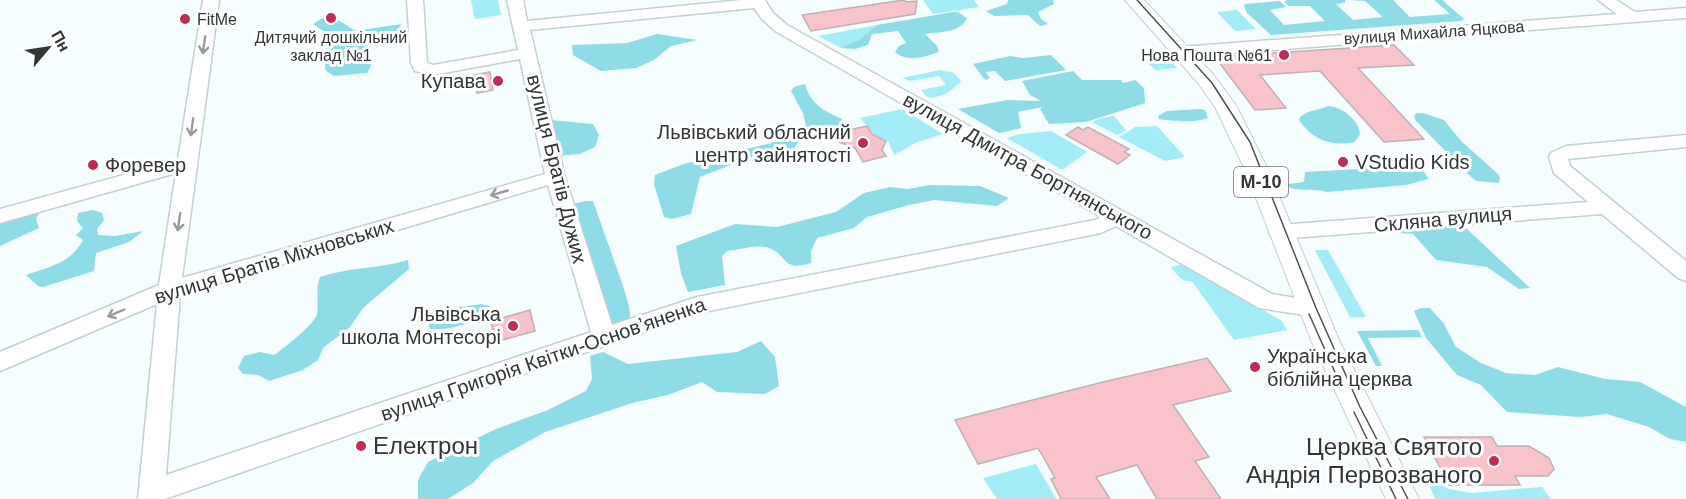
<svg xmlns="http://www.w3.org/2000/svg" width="1686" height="499" font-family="Helvetica,sans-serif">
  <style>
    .green { fill: #a2edf8 }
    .forest { fill: #8edce8 }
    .building { fill: #f9c3cb; stroke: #beb2b3; stroke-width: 1.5 }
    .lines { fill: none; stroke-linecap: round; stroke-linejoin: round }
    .minor-casing { stroke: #c3d0d2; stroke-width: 3 }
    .major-casing { stroke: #c3d0d2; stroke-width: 2 }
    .minor { fill: #fff; fill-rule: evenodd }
    .major { fill: #fff; fill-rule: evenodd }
    .tram { stroke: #4c5152; stroke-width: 1.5 }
    .oneway { stroke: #989a9b }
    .poi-dot { fill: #bd2d56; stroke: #fff; stroke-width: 2 }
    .labels { text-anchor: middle; stroke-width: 6; stroke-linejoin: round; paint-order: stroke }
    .far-poi-label { font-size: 16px; fill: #313637; stroke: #fff; text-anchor: start }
    .far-street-label { font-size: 16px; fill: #313637; stroke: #fff }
    .shield { fill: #fff; stroke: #6f7273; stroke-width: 1.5 }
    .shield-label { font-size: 18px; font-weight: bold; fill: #313637 }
    .poi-label { font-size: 20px; fill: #313637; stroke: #fff; text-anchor: end }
    .street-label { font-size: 20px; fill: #313637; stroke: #fff }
    .near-poi-label { font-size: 24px; fill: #313637; stroke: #fff; text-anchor: start }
  </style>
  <rect width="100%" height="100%" fill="#f5fdff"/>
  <path class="green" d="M471,0H498L501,15L475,19Z
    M923,0H974L979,7L933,14Z
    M1237,10L1256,29L1235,31L1217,12Z
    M877,25L859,41L841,48L818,36Z
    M1162,51L1177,68L1156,70L1138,55Z
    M940,70L954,73L961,81C953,90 939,100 927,97L921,90L946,85L939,76L910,81L902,78Z
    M902,109L943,134L915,143L894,155L888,141L874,134L860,118Z
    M1114,116L1126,130L1117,135L1092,122L1101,118Z
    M1157,126L1185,157L1165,161L1119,137L1135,127Z
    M1051,131L1087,152L1062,170L1007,138L1020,134Z
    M1315,250H1328L1366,317H1350Z
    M1184,264L1282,321L1287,330L1234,340L1192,281C1183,283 1176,274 1171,267Z
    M1036,464L1056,499H997L983,478Z
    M1427,479L1449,489L1471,493L1542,487L1551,499H1435Z"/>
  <path class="forest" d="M1008,0H1053L1054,4L1038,12L1041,19L1048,24L1040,26L1028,15L994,16L986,11L1007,4Z
    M1287,0H1345V3L1336,4L1353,20L1383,17L1365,1L1350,0H1393L1410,17L1450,14L1434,0H1442L1464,19L1461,21L1271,35L1247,13L1244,6L1245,4L1280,1L1286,7L1270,10L1284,25L1325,21L1310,6H1289L1284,2Z
    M953,12H958L967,18C961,33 938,32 925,34L937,46L939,52C923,57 908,63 895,52L899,46L906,43L898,31L872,34L868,45L855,49L841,48L859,40L877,25Z
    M326,16L340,21L355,31L401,24L397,35L370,41L371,66L367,73L334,76L325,70L326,41L323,31L313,24Z
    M657,34L697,40L671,46L654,60L636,68L601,71L573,55L572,45L627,43Z
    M1051,55L1066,70L1005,81L995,71L986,72L990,78L985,80L973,64L1010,56L1023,58Z
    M1073,71L1082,80H1121L1123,83L1135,80L1144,88L1145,103L1086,122L1049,124L1040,109L1042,107L1018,112L1021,128L999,133L958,109L1008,100L1041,101L1030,95L1022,81Z
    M805,84C810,104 824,111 842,119L843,127L834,133L797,143L792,155L773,152L751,157L700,177L691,214L672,219L664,217L654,184L655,175L684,164L808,134L803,113L791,91L794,87Z
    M1328,106C1342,107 1359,120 1360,134L1355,142C1332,147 1312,140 1299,120L1300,117C1310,109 1318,111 1328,106Z
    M1199,109L1205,110L1208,118C1195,123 1172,121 1159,119L1158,116L1167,111Z
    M1417,113H1423L1444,120L1461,141L1497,173L1500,177L1499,183L1477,181L1471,177L1416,121L1414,116Z
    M550,120L593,124L599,135L595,147L580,154L556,156Z
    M1403,159C1421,162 1419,166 1429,179L1406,185L1327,192C1315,188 1300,192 1288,187V184L1304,182L1305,172L1379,168L1384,167L1383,162Z
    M930,185L980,186L1009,198L997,206L934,200L909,205L867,217L854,228L817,238L811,251V263C779,273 789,252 765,247C754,245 738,250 727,251L722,256L725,285L688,292L681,273L676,246L735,224L777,227L836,212L864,193L890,187L907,189Z
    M586,201H593L623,286L629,306L631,325L606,332L572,204Z
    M93,210L102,213L104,220L97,229L98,235L115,236L143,231L129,242L96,253L94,271L43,287L38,286L26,275C49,267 71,263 83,240L76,235L83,228L77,221L78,213Z
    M40,211L36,219L39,228L0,246V213Z
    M1457,225L1467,229L1530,288L1519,289L1487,267L1436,260L1413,234L1395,233L1392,229Z
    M408,260L409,269L364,307L349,328L323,348L318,360L303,370L269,381L258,375L243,374L238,368L244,356L260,352L274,355C283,349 316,323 317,314C319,301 315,290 320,277C348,267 379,269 408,260Z
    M481,304L490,306L487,317C469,323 449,331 430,329L427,320C447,306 458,308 481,304Z
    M1421,308H1430L1444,324L1456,347L1481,363L1506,373L1535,375L1558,367L1605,379L1640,382L1686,407V442L1670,439L1649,427L1607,414L1581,417L1507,412L1481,385L1457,375L1426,338L1414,311Z
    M1418,330L1422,337L1368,338L1382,366H1376L1357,331Z
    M761,341L775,357L779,386L765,394L717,392L702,382L668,395L632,403L545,432L493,461L473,483L448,499H418V480L428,462L496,429L548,410L586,391L592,379L590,356L603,352L628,364L737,352Z"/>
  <path class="building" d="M904,0L906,2L917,1L915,14L811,31L802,15Z
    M1394,45L1414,65L1358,68L1424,139L1384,142L1320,71L1260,75L1286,108L1255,110L1215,57Z
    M490,72L493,90L477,93L474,75Z
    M867,126L872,134L886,141L882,150L886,156L863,162L855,148L839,142L844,131Z
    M1078,127L1083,130L1088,127L1129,149L1124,152L1130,155L1118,164L1066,135Z
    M530,310L535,331L495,342L491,321Z
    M1207,358L1231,391L1173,405L1209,457L1195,461L1221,499H1157L1137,465L1096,477L1110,499H1061L1051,479L1055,478L1038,448L978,464L955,420L1103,382Z
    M1424,437H1492L1497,446H1529L1549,458L1554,469L1548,476H1515L1520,485H1449Z"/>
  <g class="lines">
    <g class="minor-casing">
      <path id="minor" d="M203,0H219L182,278L545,174L520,59L433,75L415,71L411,63L407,0H423L427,63L433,65L518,50L507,0H523L527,21L742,0H765L773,13L787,25L1272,294L1319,302L1322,308L1319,314L1311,316L1259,308L1116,226L1101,233L699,313L165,499H138L157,304L0,371V352L159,285L176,173L0,223V209L178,160ZM754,8L762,19L775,31L1101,217L1095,220L697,297L612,325L565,177L530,30ZM548,185L591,332L166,475L180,295Z
        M1598,0H1616L1635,12L1686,8V18L1181,57L1173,52L1181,47L1617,14Z
        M1686,135V147L1568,159L1570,166L1686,261V281L1678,278L1602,214L1279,239L1272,237L1269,232L1272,227L1279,225L1588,202L1554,173L1549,157L1551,153L1566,146Z"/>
    </g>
    <g class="major-casing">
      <path id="major" d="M1125,0H1144L1213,74L1237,107L1269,172L1339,340L1419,499H1386L1311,340L1246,172L1215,107L1198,83Z"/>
    </g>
    <use href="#minor" class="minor"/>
    <use href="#major" class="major"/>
    <path class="tram" d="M1137,0L1212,83L1250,142L1316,308L1360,407L1408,499
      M1309,314L1342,388
      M1354,412L1396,499"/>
  </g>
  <defs><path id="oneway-shaft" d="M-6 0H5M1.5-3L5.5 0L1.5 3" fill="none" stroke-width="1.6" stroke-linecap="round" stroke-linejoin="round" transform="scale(1.5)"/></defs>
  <g class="oneway">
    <use href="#oneway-shaft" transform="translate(204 45) rotate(98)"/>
    <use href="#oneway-shaft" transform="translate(192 127) rotate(98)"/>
    <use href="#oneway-shaft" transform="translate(499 193) rotate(164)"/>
    <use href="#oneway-shaft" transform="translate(179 222) rotate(98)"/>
    <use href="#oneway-shaft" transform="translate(116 313) rotate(157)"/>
  </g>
  <g class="poi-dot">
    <circle cx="331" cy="18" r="6"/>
    <circle cx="185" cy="19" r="6"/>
    <circle cx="1284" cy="55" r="6"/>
    <circle cx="498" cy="81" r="6"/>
    <circle cx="863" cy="143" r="6"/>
    <circle cx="1343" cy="162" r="6"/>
    <circle cx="93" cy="165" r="6"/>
    <circle cx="513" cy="326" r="6"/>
    <circle cx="1255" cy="367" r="6"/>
    <circle cx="361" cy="446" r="6"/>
    <circle cx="1494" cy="461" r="6"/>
  </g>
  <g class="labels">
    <g class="far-poi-label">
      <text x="197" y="25">FitMe</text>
      <text x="331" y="43" text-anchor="middle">Дитячий дошкільний<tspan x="331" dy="18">заклад №1</tspan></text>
      <text x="1272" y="61" text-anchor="end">Нова Пошта №61</text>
    </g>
    <g class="far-street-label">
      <text transform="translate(1434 32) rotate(-4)" y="6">вулиця Михайла Яцкова</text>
    </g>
    <rect class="shield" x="1234" y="167" width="54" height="30" rx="4.5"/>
    <g class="shield-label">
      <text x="1261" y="188">М-10</text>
    </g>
    <g class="poi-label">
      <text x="486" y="88">Купава</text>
      <text x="851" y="139">Львівський обласний<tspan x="851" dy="23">центр зайнятості</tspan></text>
      <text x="1355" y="169" text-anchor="start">VStudio Kids</text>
      <text x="105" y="172" text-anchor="start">Форевер</text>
      <text x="501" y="321">Львівська<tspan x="501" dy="23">школа Монтесорі</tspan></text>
      <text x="1267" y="363" text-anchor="start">Українська<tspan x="1267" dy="23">біблійна церква</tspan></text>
    </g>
    <g class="street-label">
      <text transform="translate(1028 166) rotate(29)" y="7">вулиця Дмитра Бортнянського</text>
      <text transform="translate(557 169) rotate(76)" y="7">вулиця Братів Дужих</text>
      <text transform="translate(1443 219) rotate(-5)" y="7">Скляна вулиця</text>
      <text transform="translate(274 261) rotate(-17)" y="7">вулиця Братів Міхновських</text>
      <text transform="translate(543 359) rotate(-19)" y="7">вулиця Григорія Квітки-Основʼяненка</text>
    </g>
    <g class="near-poi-label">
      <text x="373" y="454">Електрон</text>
      <text x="1482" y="455" text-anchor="end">Церква Святого<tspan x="1482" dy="28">Андрія Первозваного</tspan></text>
    </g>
  </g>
  <g transform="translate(48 48) rotate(61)" stroke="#ffffff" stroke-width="4.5" paint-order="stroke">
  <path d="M0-4.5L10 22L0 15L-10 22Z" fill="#313637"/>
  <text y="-9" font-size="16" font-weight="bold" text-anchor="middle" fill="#313637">Пн</text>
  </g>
</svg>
